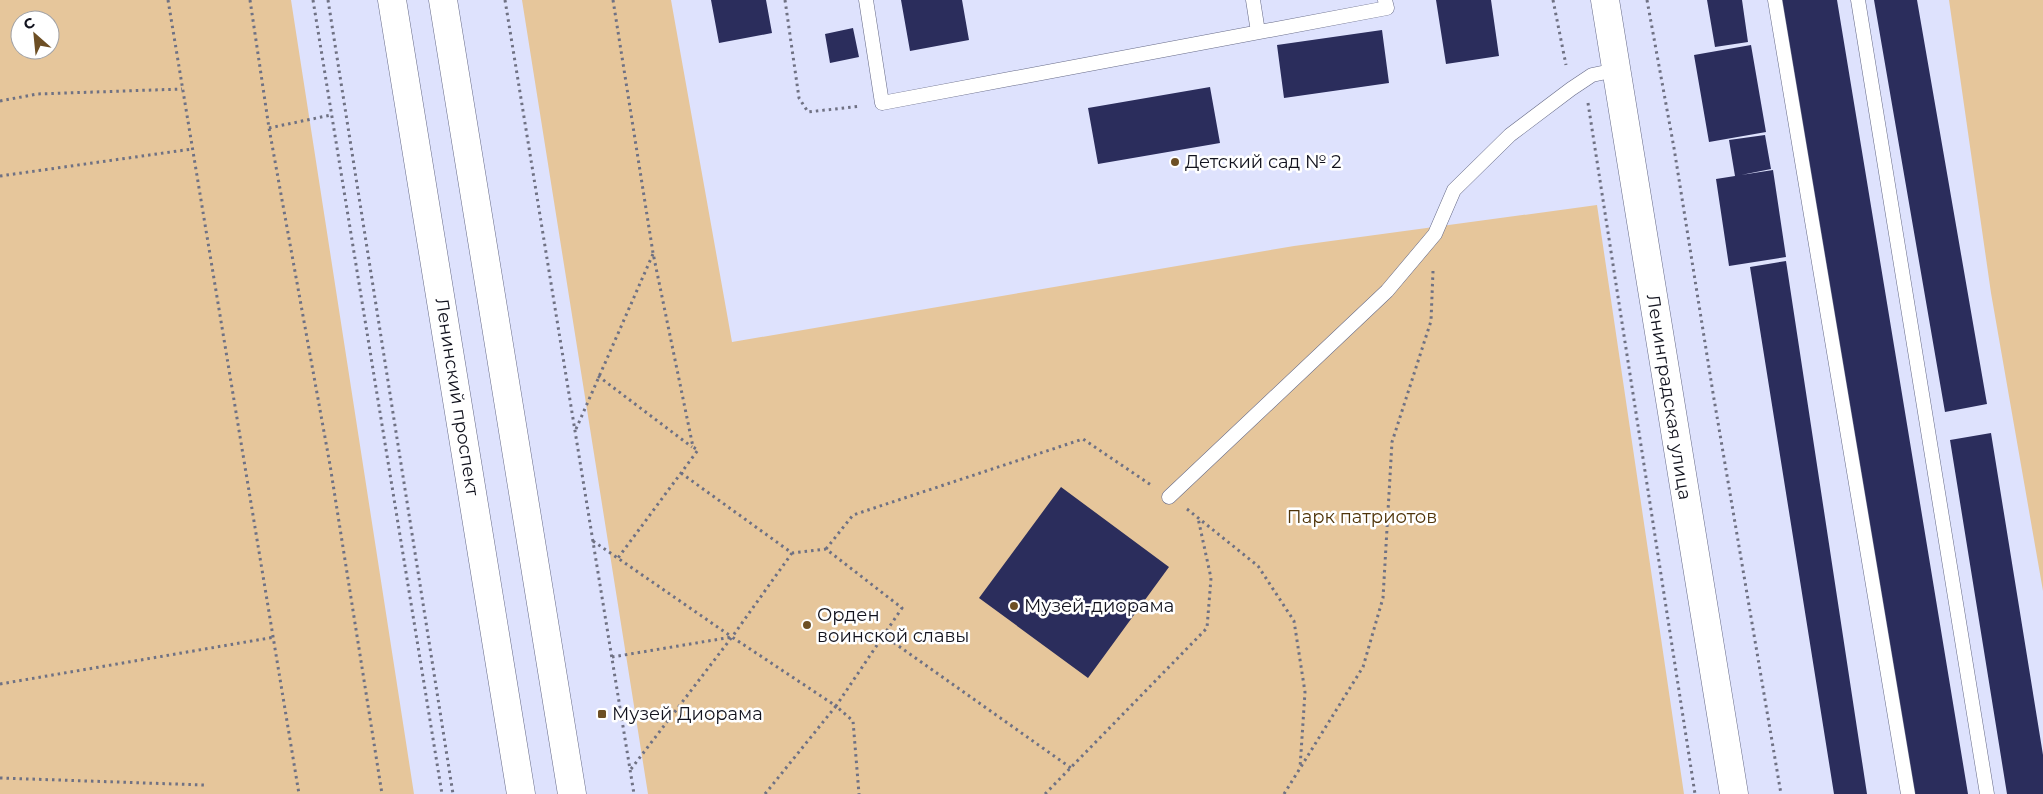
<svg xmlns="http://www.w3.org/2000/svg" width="2043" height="794" font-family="Montserrat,sans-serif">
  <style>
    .green { fill: #e6c69b; fill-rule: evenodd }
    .building { fill: #2b2d5c }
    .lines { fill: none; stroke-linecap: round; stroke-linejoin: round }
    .lane-casing { stroke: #666a87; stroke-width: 15 }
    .secondary-casing { stroke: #666a87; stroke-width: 29 }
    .primary-casing { stroke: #666a87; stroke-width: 29 }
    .path { stroke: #6f7183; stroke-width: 3; stroke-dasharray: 2.5 4; stroke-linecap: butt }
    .lane { stroke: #fff; stroke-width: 14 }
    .secondary { stroke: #fff; stroke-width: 28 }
    .primary { stroke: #fff; stroke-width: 28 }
    .poi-dot { fill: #6d4f24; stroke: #fff; stroke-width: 2 }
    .labels { text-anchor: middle; stroke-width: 5; stroke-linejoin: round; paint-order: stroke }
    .poi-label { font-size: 18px; fill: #12131e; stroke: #fff; text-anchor: start }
    .street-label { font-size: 18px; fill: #12131e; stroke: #fff }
    .park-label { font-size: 18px; fill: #4f3409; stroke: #fff }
  </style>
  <rect width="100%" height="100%" fill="#dee2fd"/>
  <path class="green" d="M0,0H291L414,794H0ZM20,20H50V50H20Z
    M522,0H671L732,342L1294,246L1597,205L1684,794H648Z
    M1949,0H2043V591L1991,293Z"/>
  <path class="building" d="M711,0H766L772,33L719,43Z
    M901,0H962L969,40L910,51Z
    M1436,0H1491L1499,56L1446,64Z
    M1707,0H1742L1748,42L1715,47Z
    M1780,0H1837L1968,794H1912Z
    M1874,0H1917L1987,404L1945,412Z
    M853,28L859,57L830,63L825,34Z
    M1382,30L1389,83L1284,98L1277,45Z
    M1751,45L1766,132L1709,142L1694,55Z
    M1210,87L1220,143L1098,164L1088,108Z
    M1765,135L1771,169L1741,175L1773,170L1786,257L1729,266L1716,179L1735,176L1729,140Z
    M1786,261L1867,794H1834L1750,267Z
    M1991,433L2043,755V794H2007L1950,440Z
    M1061,487L1169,567L1088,678L979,598Z"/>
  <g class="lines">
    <g class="lane-casing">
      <path id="lane" d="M866,0L882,103L1387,8L1385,0
        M1253,0L1258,32
        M1775,0L1908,794
        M1858,0L1987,794
        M1169,497L1387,291L1435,234L1454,190L1510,135L1571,89L1592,75L1616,70"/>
    </g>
    <g class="secondary-casing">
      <path id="secondary" d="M1605,0L1734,794"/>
    </g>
    <g class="primary-casing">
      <path id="primary" d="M392,0L521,794
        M443,0L572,794"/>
    </g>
    <path class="path" d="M168,0L299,794
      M250,0L269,128L330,465L382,794
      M313,0L442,794
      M328,0L453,794
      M505,0L634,794
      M613,0L653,253L693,447L698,450L618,558
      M785,0L799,98L808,112L861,106
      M1553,0L1566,65
      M1647,0L1674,148L1713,393L1781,794
      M0,101L37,94L182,89
      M1588,103L1695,794
      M269,128L331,115
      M0,176L192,149
      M598,376L692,447
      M576,429L653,254
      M681,473L792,553L826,549L902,608L836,706L732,637L792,553
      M1187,509L1258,566L1294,621L1305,692L1300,768
      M593,541L732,637
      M826,549L853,515L1083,439L1151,485
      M883,635L1071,768
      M612,657L732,637
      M0,684L275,637
      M631,769L732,637
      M0,778L204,785
      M765,794L836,706L853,721L859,794
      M1045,794L1207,628L1211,578L1198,518
      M1284,794L1363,667L1383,598L1392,442L1431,321L1433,271"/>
    <use href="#lane" class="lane"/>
    <use href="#secondary" class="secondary"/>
    <use href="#primary" class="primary"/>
  </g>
  <g class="poi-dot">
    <circle cx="1175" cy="162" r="5"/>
    <circle cx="1014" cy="606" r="5"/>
    <circle cx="807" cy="625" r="5"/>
    <rect x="597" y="709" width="10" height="10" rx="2.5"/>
  </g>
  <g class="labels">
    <g class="poi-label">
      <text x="1185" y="168">Детский сад № 2</text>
      <text x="1024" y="612">Музей-диорама</text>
      <text x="817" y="621">Орден<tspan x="817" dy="21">воинской славы</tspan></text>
      <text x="612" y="720">Музей Диорама</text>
    </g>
    <g class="street-label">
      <text transform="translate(457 397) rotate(81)" y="6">Ленинский проспект</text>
      <text transform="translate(1669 397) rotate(81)" y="6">Ленинградская улица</text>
    </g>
    <g class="park-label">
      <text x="1362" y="523">Парк патриотов</text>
    </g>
  </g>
  <g transform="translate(35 35) rotate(333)"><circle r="24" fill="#ffffff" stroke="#a0a1a5"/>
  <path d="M0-4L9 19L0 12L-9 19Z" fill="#6d4f24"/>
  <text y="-8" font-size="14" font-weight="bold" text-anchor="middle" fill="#12131e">С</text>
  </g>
</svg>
